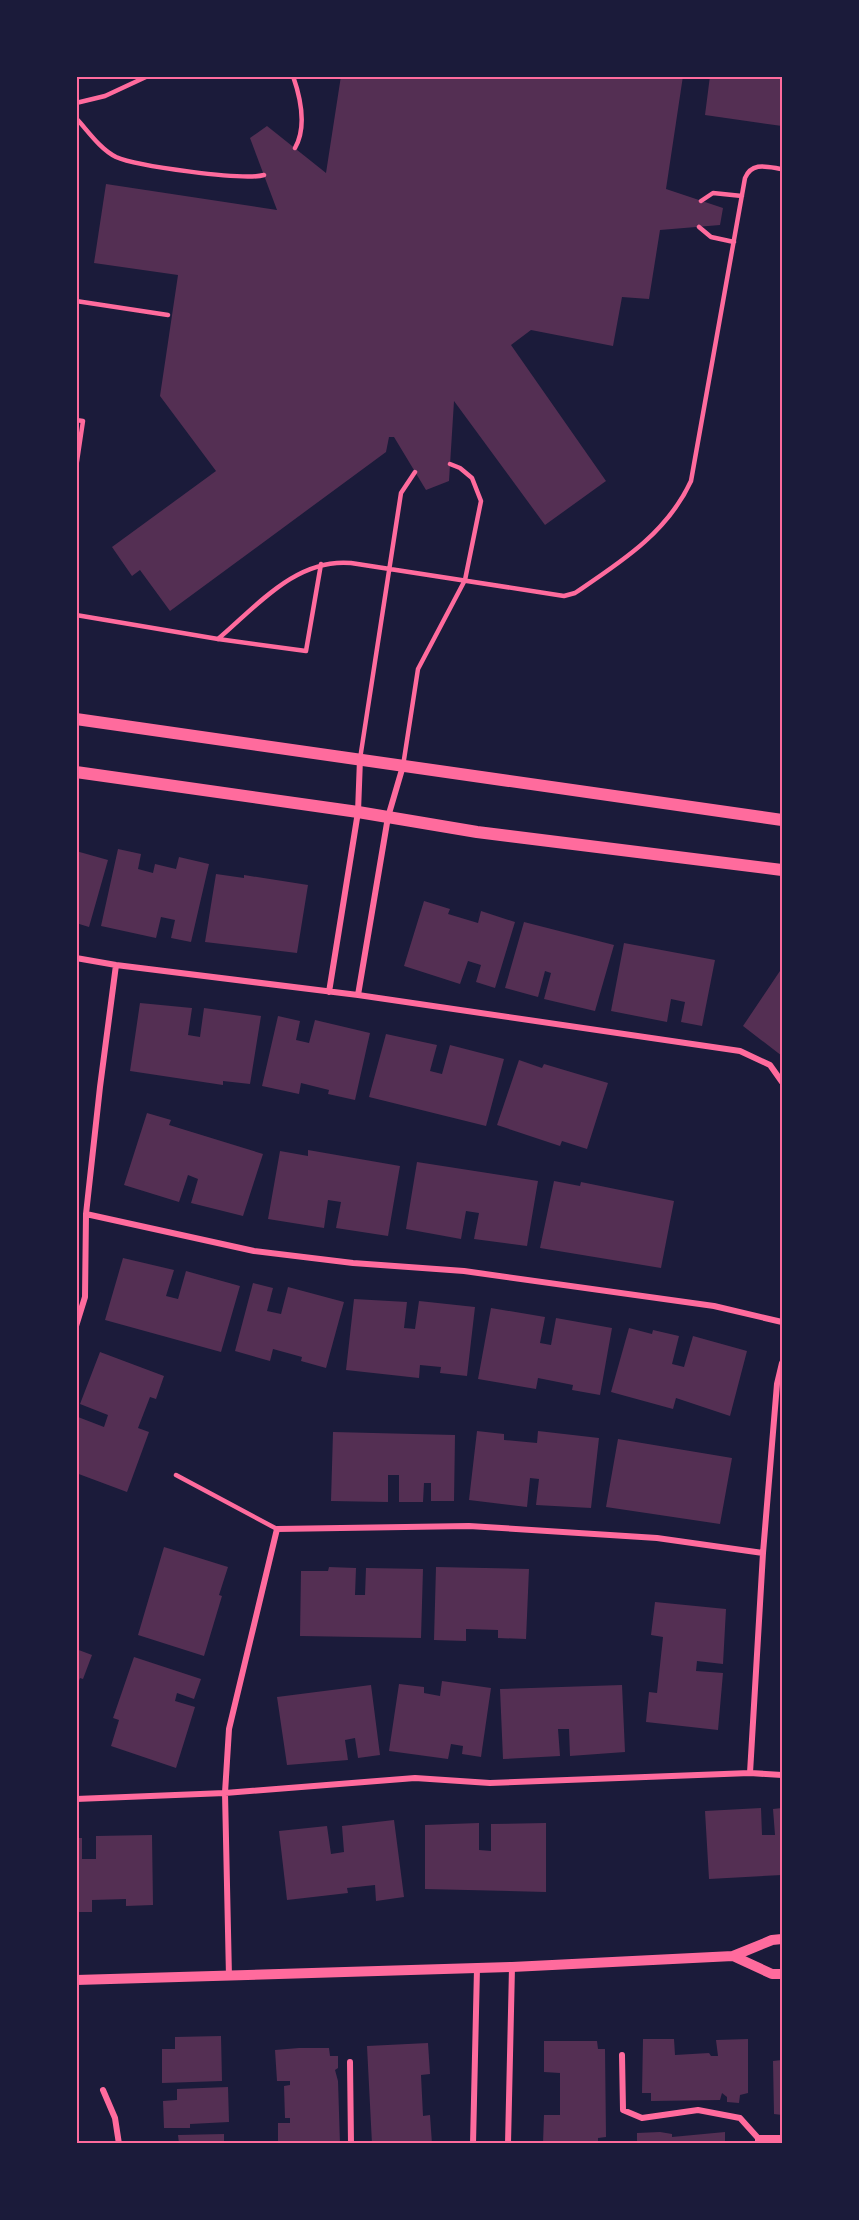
<svg xmlns="http://www.w3.org/2000/svg" width="859" height="2220" font-family="Lato,sans-serif">
  <style>
    .building { fill: #542f53 }
    .lines { fill: none; stroke-linecap: round; stroke-linejoin: round }
    .service { stroke: #ff6b9d; stroke-width: 4.5 }
    .minor { stroke: #ff6b9d; stroke-width: 6 }
    .tertiary { stroke: #ff6b9d; stroke-width: 10 }
    .secondary { stroke: #ff6b9d; stroke-width: 12 }
    .neatline { fill: none; stroke: #ff6b9d; stroke-width: 2 }
  </style>
  <rect width="100%" height="100%" fill="#1b1b3a"/>
  <path class="building" d="M341,76H683L666,189L723,208L720,225L660,230L649,299L622,297L613,346L531,330L511,345L606,481L545,525L454,401L449,481L426,490L394,437H389L386,452L170,611L140,570L132,576L112,547L216,471L160,396L178,275L94,263L106,184L277,210L250,138L267,126L326,173Z
    M710,76H782V126L705,115Z
    M118,849L141,854L138,869L153,873L155,864L176,869L179,857L209,864L191,942L171,938L175,920L161,917L156,938L101,926Z
    M76,851L108,860L89,927L76,923Z
    M216,874L244,878V875L308,885L297,953L205,942Z
    M424,901L450,909L448,914L478,923L481,911L515,922L495,988L476,982L481,965L468,961L460,984L404,966Z
    M524,922L614,945L595,1011L544,999L551,973L545,971L538,997L505,988Z
    M624,943L715,960L702,1026L681,1022L685,1002L671,999L667,1022L611,1011Z
    M782,968V1056L743,1026Z
    M140,1003L192,1008L188,1035L200,1037L204,1008L261,1016L250,1084L223,1081V1085L130,1071Z
    M278,1016L300,1021L296,1040L309,1043L315,1020L370,1033L355,1100L328,1094L329,1090L301,1083L299,1094L262,1086Z
    M386,1034L437,1045L430,1071L442,1074L450,1045L504,1059L486,1126L369,1097Z
    M519,1060L542,1068L544,1064L608,1083L587,1149L562,1141L560,1146L497,1125Z
    M147,1113L171,1120L169,1125L263,1154L243,1216L191,1203L198,1179L188,1175L179,1202L124,1185Z
    M308,1150L400,1166L388,1236L336,1228L341,1202L328,1200L324,1228L268,1219L280,1151L308,1156Z
    M417,1162L538,1181L527,1246L474,1239L479,1213L466,1211L461,1239L406,1229Z
    M554,1181L580,1186L581,1182L674,1201L661,1268L540,1248Z
    M123,1258L174,1270L166,1296L178,1299L186,1271L240,1286L221,1352L105,1320Z
    M253,1283L273,1288L267,1311L281,1314L288,1287L344,1302L326,1368L301,1361L302,1357L273,1349L270,1361L235,1351Z
    M354,1299L407,1302L404,1328L415,1329L419,1301L475,1307L467,1376L440,1373L441,1367L420,1365L419,1378L346,1370Z
    M491,1308L545,1317L540,1343L551,1345L556,1318L612,1328L600,1395L572,1390L573,1385L538,1378L536,1389L478,1379Z
    M629,1328L652,1334L653,1330L679,1336L672,1364L684,1367L693,1336L747,1351L730,1416L676,1398L673,1409L611,1392Z
    M100,1352L164,1376L156,1399L150,1397L138,1428L149,1432L127,1492L76,1473L78,1417L104,1427L108,1415L80,1404Z
    M477,1431L504,1434V1440L537,1443L538,1431L599,1438L591,1508L536,1505L539,1479L530,1478L527,1507L469,1500Z
    M333,1432L455,1435L454,1501H431V1483H424L423,1502H399V1475H388V1502L331,1501Z
    M618,1439L732,1458L720,1524L606,1507Z
    M164,1547L228,1567L219,1595L222,1596L204,1656L138,1635Z
    M329,1567L356,1568L355,1595H365L366,1568L423,1569L421,1638L300,1636L301,1571H328Z
    M436,1567L529,1569L526,1639L498,1638V1630L466,1629V1641L434,1640Z
    M655,1602L726,1609L723,1664L697,1661L696,1671L723,1673L718,1730L646,1722L649,1692L657,1693L663,1637L651,1635Z
    M76,1649L92,1655L83,1679L80,1678L77,1686Z
    M134,1657L201,1679L194,1699L177,1693L175,1701L195,1707L176,1768L111,1746L119,1720L113,1718Z
    M442,1681L491,1688L481,1757L462,1754L463,1746L451,1744L448,1759L389,1751L399,1684L424,1687V1693L440,1696Z
    M371,1685L380,1755L358,1758L355,1738L345,1740L348,1760L287,1765L277,1697Z
    M622,1685L625,1752L570,1756L569,1729H558L560,1756L503,1759L500,1689Z
    M761,1808L762,1835H775L773,1809L782,1808V1875L709,1879L705,1811Z
    M394,1820L404,1897L376,1901L375,1885L347,1888L348,1893L287,1900L279,1831L327,1826L331,1854L344,1852L342,1826Z
    M479,1823V1850L491,1851V1824L546,1823V1892L425,1889V1825Z
    M152,1835L153,1905L126,1906V1899L92,1900V1912H76V1838H82V1859H96V1836Z
    M221,2036L222,2081L162,2083V2049H175V2037Z
    M643,2039H674L675,2055L709,2053L711,2056H718L716,2040L748,2039V2093L740,2095L739,2103L727,2102V2097L722,2093L720,2100L651,2101V2093H642Z
    M544,2041H597L598,2049H605L606,2137L598,2138V2144H543L544,2115H560V2073L544,2072Z
    M428,2043L430,2074L421,2075L423,2116L430,2115L432,2144H372L367,2046Z
    M299,2048H329L330,2056H338V2068L335,2070L338,2081L340,2144H278V2123H290V2118H285L284,2086L290,2085V2081H277L275,2050Z
    M782,2060V2115L774,2114L773,2061Z
    M228,2087L229,2122L190,2124V2128H164L163,2101L177,2100V2089Z
    M660,2132L672,2134V2137L725,2132V2141H734V2144H628V2141H637V2133Z
    M224,2134V2144H179L178,2135Z"/>
  <g class="lines">
    <path class="service" d="M293,76C301,99 307,127 295,148
      M76,103L105,96L148,76
      M76,118C88,131 100,149 116,157C136,166 244,181 264,175
      M701,201L713,193L742,196
      M699,227L711,237L734,242
      M76,301L168,315
      M76,420L83,421L76,468
      M76,615L218,639L306,651L321,564
      M218,639C257,606 296,558 351,563L564,596L575,593C621,562 667,533 691,481L745,178C752,161 768,167 782,169
      M360,759L401,493L415,472
      M403,766L418,669L465,580L481,501L472,478L460,468L450,464
      M176,1475L277,1529"/>
    <path class="minor" d="M76,958L116,965L358,995L740,1051L770,1065L782,1082
      M329,992L358,812L360,759
      M358,995L388,817L403,766
      M86,1214L254,1251L353,1263L464,1271L714,1306L782,1322
      M76,1326L85,1297L86,1214L100,1087L116,965
      M750,1773L763,1553L777,1384L782,1363
      M76,1799L225,1793L415,1778L490,1783L750,1773L782,1775
      M229,1977L225,1793L229,1729L277,1529L469,1526L657,1538L763,1553
      M622,2055L623,2110L642,2118L698,2110L740,2118L758,2138V2144
      M350,2062L351,2144
      M103,2090L115,2118L119,2144
      M758,2138H782
      M473,2144L477,1968
      M508,2144L512,1967"/>
    <path class="tertiary" d="M733,1956L772,1974H782
      M76,1980L512,1967L733,1956L772,1940L782,1939"/>
    <path class="secondary" d="M76,719L782,820
      M76,772L358,812L477,832L782,870"/>
  </g>
  <rect width="859" height="2220" fill="none" stroke="#1b1b3a" stroke-width="156"/>
  <rect x="78" y="78" width="703" height="2064" class="neatline"/>
</svg>
